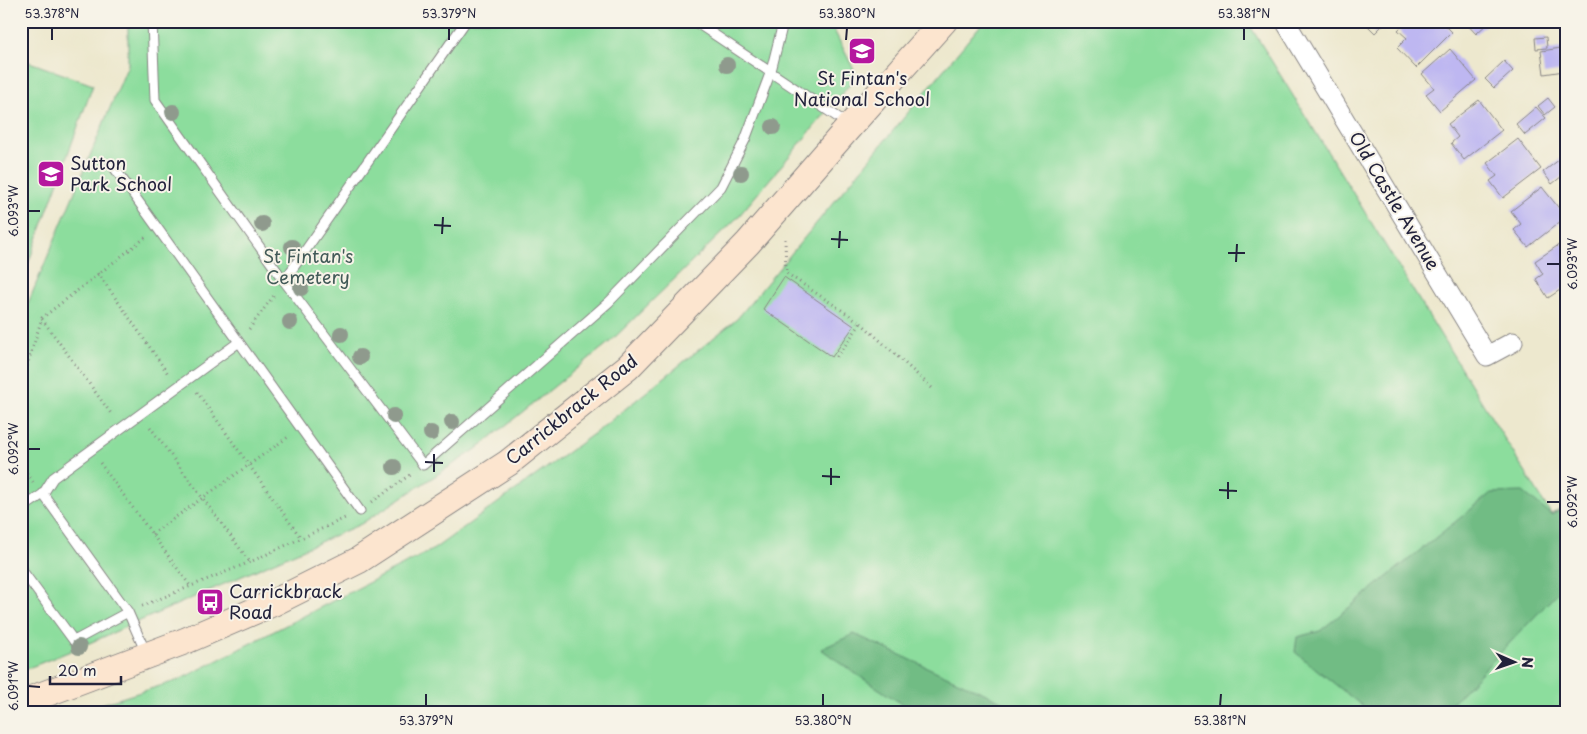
<svg xmlns="http://www.w3.org/2000/svg" width="1587" height="734" font-family="'Playpen Sans',sans-serif">
  <style>
    .green { fill: #8cdd9d; stroke: #57806c }
    .forest { fill: #71bc84; stroke: #4a6f60 }
    .building { fill: #beb7f1 }
    .lines { fill: none; stroke-linecap: round; stroke-linejoin: round }
    .lane-casing { stroke: #888584; stroke-width: 11 }
    .street-casing { stroke: #888584; stroke-width: 21 }
    .secondary-casing { stroke: #888584; stroke-width: 28 }
    .path { stroke: #888584; stroke-width: 3; stroke-dasharray: 1 4; stroke-linecap: butt }
    .lane { stroke: #fff; stroke-width: 9 }
    .street { stroke: #fff; stroke-width: 19 }
    .secondary { stroke: #fce5cf; stroke-width: 26 }
    .tree { fill: #8f9a8d }
    .ticks { fill: none; stroke: #22223b; stroke-width: 2 }
    .labels { text-anchor: middle; stroke-width: 4; stroke-linejoin: round; paint-order: stroke }
    .poi-label { font-size: 18px; fill: #22223b; stroke: #f7f3e8; text-anchor: start }
    .street-label { font-size: 18px; fill: #22223b; stroke: #f7f3e8 }
    .park-label { font-size: 18px; fill: #425a58; stroke: #f7f3e8 }
    .neatline { fill: none; stroke: #22223b; stroke-width: 2 }
    .ticks-label { font-size: 12px; text-anchor: middle; fill: #22223b }
  </style>
  <rect width="100%" height="100%" fill="#f7f3e8"/>
  <filter id="ink" filterUnits="userSpaceOnUse"><feTurbulence type="fractalNoise" baseFrequency=".02" numOctaves="2"/><feDisplacementMap in="SourceGraphic" scale="10" xChannelSelector="R" yChannelSelector="G"/><feConvolveMatrix kernelMatrix="1 2 1 2 8 2 1 2 1" color-interpolation-filters="sRGB"/></filter>
  <filter id="wash" filterUnits="userSpaceOnUse"><feTurbulence type="fractalNoise" baseFrequency=".0096" numOctaves="4" result="noise"/><feDisplacementMap in="SourceGraphic" scale="20" xChannelSelector="R" yChannelSelector="G"/><feGaussianBlur stdDeviation="1.12" result="paint"/><feColorMatrix in="noise" values="0 0 0 0 0 0 0 0 0 0 0 0 0 0 0 0 0 1.4 0 .05"/><feComposite in="paint" operator="in"/></filter>
  <g filter="url(#wash)">
    <rect width="100%" height="100%" fill="#ede8ce"/>
    <path class="green" d="M128,21H831L832,26L857,76L738,217L611,341L475,450L361,524L78,648L21,671V320L128,65Z
      M984,21H1247L1551,514L1566,507V713H73L179,680L434,549L599,430L737,319Z
      M21,59L93,85L28,264L21,261Z"/>
    <path class="forest" d="M1523,492L1551,515L1566,507V589L1564,586L1443,713H1371L1295,652L1297,637L1320,631L1491,493Z
      M854,634L1028,713H916L856,674L821,649Z"/>
    <g id="blocks">
      <path class="building" d="M1363,21H1387L1375,33Z
        M1407,21H1441L1452,32L1416,68L1397,48L1407,38L1398,30Z
        M1467,21H1490L1476,34L1465,22Z
        M1561,21H1566V39L1563,40Z
        M1546,37L1547,48L1536,49L1535,38Z
        M1561,48L1564,71L1544,74L1541,51Z
        M1450,49L1476,80L1440,111L1426,94L1434,88L1422,74Z
        M1504,61L1513,71L1494,88L1485,79Z
        M1548,98L1555,107L1545,115L1538,106Z
        M1479,100L1502,130L1464,160L1451,143L1458,137L1448,124Z
        M1536,107L1546,118L1525,135L1516,124Z
        M1518,139L1541,169L1503,198L1490,181L1497,176L1487,163Z
        M1564,156L1566,159V173L1552,184L1543,172Z
        M1542,187L1566,217L1528,247L1514,230L1521,224L1511,211Z
        M1566,240V286L1548,298L1536,279L1543,274L1535,261Z
        M784,277L854,326L832,357L763,309Z"/>
    </g>
  </g>
  <g filter="url(#ink)">
    <use href="#blocks" fill-opacity="0" stroke="#888584" stroke-width="1"/>
    <g class="lines">
      <g class="lane-casing">
        <path id="lane" d="M152,21L155,100L284,281L423,465L609,302L721,187L745,140L771,71L781,31V21
          M694,21L848,124
          M113,166L360,511
          M284,281L466,21
          M43,494L128,612L146,653
          M21,509L43,494L53,478L239,342
          M21,569L74,641L128,612"/>
      </g>
      <g class="street-casing">
        <path id="street" d="M1285,21L1487,356L1513,342"/>
      </g>
      <g class="secondary-casing">
        <path id="secondary" d="M21,703L185,641L273,603L359,560L508,463L628,367L748,243L850,126L944,21"/>
      </g>
      <path class="path" d="M785,239L786,273L861,323L836,358
        M98,273L169,375
        M42,319L112,415
        M861,323L932,388
        M249,329L275,294
        M21,385L42,318L146,237
        M197,392L301,538
        M150,427L250,562
        M100,463L191,587
        M21,465L33,482
        M372,502L411,474
        M152,534L288,437
        M142,606L250,562L345,518"/>
      <use href="#lane" class="lane"/>
      <use href="#street" class="street"/>
      <use href="#secondary" class="secondary"/>
    </g>
    <g class="tree">
      <circle cx="727" cy="65" r="8"/>
      <circle cx="173" cy="112" r="8"/>
      <circle cx="773" cy="127" r="8"/>
      <circle cx="741" cy="173" r="8"/>
      <circle cx="262" cy="224" r="8"/>
      <circle cx="292" cy="247" r="8"/>
      <circle cx="301" cy="288" r="8"/>
      <circle cx="290" cy="322" r="8"/>
      <circle cx="341" cy="334" r="8"/>
      <circle cx="360" cy="357" r="8"/>
      <circle cx="394" cy="416" r="8"/>
      <circle cx="452" cy="422" r="8"/>
      <circle cx="431" cy="433" r="8"/>
      <circle cx="394" cy="467" r="8"/>
      <circle cx="79" cy="647" r="8"/>
    </g>
  </g>
  <path class="ticks" d="M52,40V28M449,40V28M846,40L847,28M1244,40V28M28,211H40M434,225L451,226M442,234L443,217M831,239L848,240M839,248L840,231M1228,253H1245M1236,262L1237,244M1547,264H1560M28,449H40M425,462L443,463M434,472V454M822,476L840,477M831,485V468M1219,490L1237,491M1228,499V482M1547,502H1560M28,686L40,687M426,706V694M823,706V694M1220,706L1221,694"/>
  <defs>
    <g id="school-square" transform="scale(1.4375)"><rect x="-9" y="-9" width="18" height="18" rx="4" fill="#b5179e" stroke="#f7f3e8"/><path d="M0-5L7-2L0 1L-7-2ZM-4 1L0 2.5L4 1V4Q0 6-4 4Z" fill="#fff"/></g>
    <g id="bus-square" transform="scale(1.4375)"><rect x="-9" y="-9" width="18" height="18" rx="4" fill="#b5179e" stroke="#f7f3e8"/><path d="M-5-6H5V4H4V6H2V4H-2V6H-4V4H-5ZM-3.5-4V0h7V-4ZM-3.5 1.2v1.5H-2V1.2ZM2 1.2v1.5H3.5V1.2Z" fill="#fff"/></g>
  </defs>
  <g fill-rule="evenodd">
    <use href="#school-square" x="862" y="51"/>
    <use href="#school-square" x="51" y="174"/>
    <use href="#bus-square" x="210" y="602"/>
  </g>
  <g class="labels">
    <g class="poi-label">
      <text x="862" y="85" text-anchor="middle">St Fintan's<tspan x="862" dy="21">National School</tspan></text>
      <text x="70" y="170">Sutton<tspan x="70" dy="21">Park School</tspan></text>
      <text x="229" y="598">Carrickbrack<tspan x="229" dy="21">Road</tspan></text>
    </g>
    <g class="street-label">
      <text transform="translate(1394 201) rotate(59)" y="6">Old Castle Avenue</text>
      <text transform="translate(572 410) rotate(-39)" y="6">Carrickbrack Road</text>
    </g>
    <g class="park-label">
      <text x="308" y="263">St Fintan's<tspan x="308" dy="21">Cemetery</tspan></text>
    </g>
  </g>
  <rect width="1587" height="734" fill="none" stroke="#f7f3e8" stroke-width="55"/>
  <g transform="translate(1514 662) rotate(92)" stroke="#f7f3e8" stroke-width="4" paint-order="stroke">
  <path d="M0-4L9 19L0 12L-9 19Z" fill="#22223b"/>
  <text y="-8" font-size="14" font-weight="bold" text-anchor="middle" fill="#22223b">N</text>
  </g>
  <path d="M50 676v8h71v-8" fill="none" stroke="#22223b" stroke-width="2.5"/>
  <text x="58" y="676" font-size="15" fill="#22223b" stroke="#f7f3e8" stroke-width="4" paint-order="stroke">20 m</text>
  <rect x="28" y="28" width="1532" height="678" class="neatline"/>
  <g class="ticks-label">
    <text x="52" y="18">53.378°N</text>
    <text x="449" y="18">53.379°N</text>
    <text x="847" y="18">53.380°N</text>
    <text x="1244" y="18">53.381°N</text>
    <text transform="translate(14 211) rotate(-90)" y="4">6.093°W</text>
    <text transform="translate(1573 264) rotate(-90)" y="4">6.093°W</text>
    <text transform="translate(14 449) rotate(-90)" y="4">6.092°W</text>
    <text transform="translate(1573 502) rotate(-90)" y="4">6.092°W</text>
    <text transform="translate(14 686) rotate(-90)" y="4">6.091°W</text>
    <text x="426" y="725">53.379°N</text>
    <text x="823" y="725">53.380°N</text>
    <text x="1220" y="725">53.381°N</text>
  </g>
</svg>
